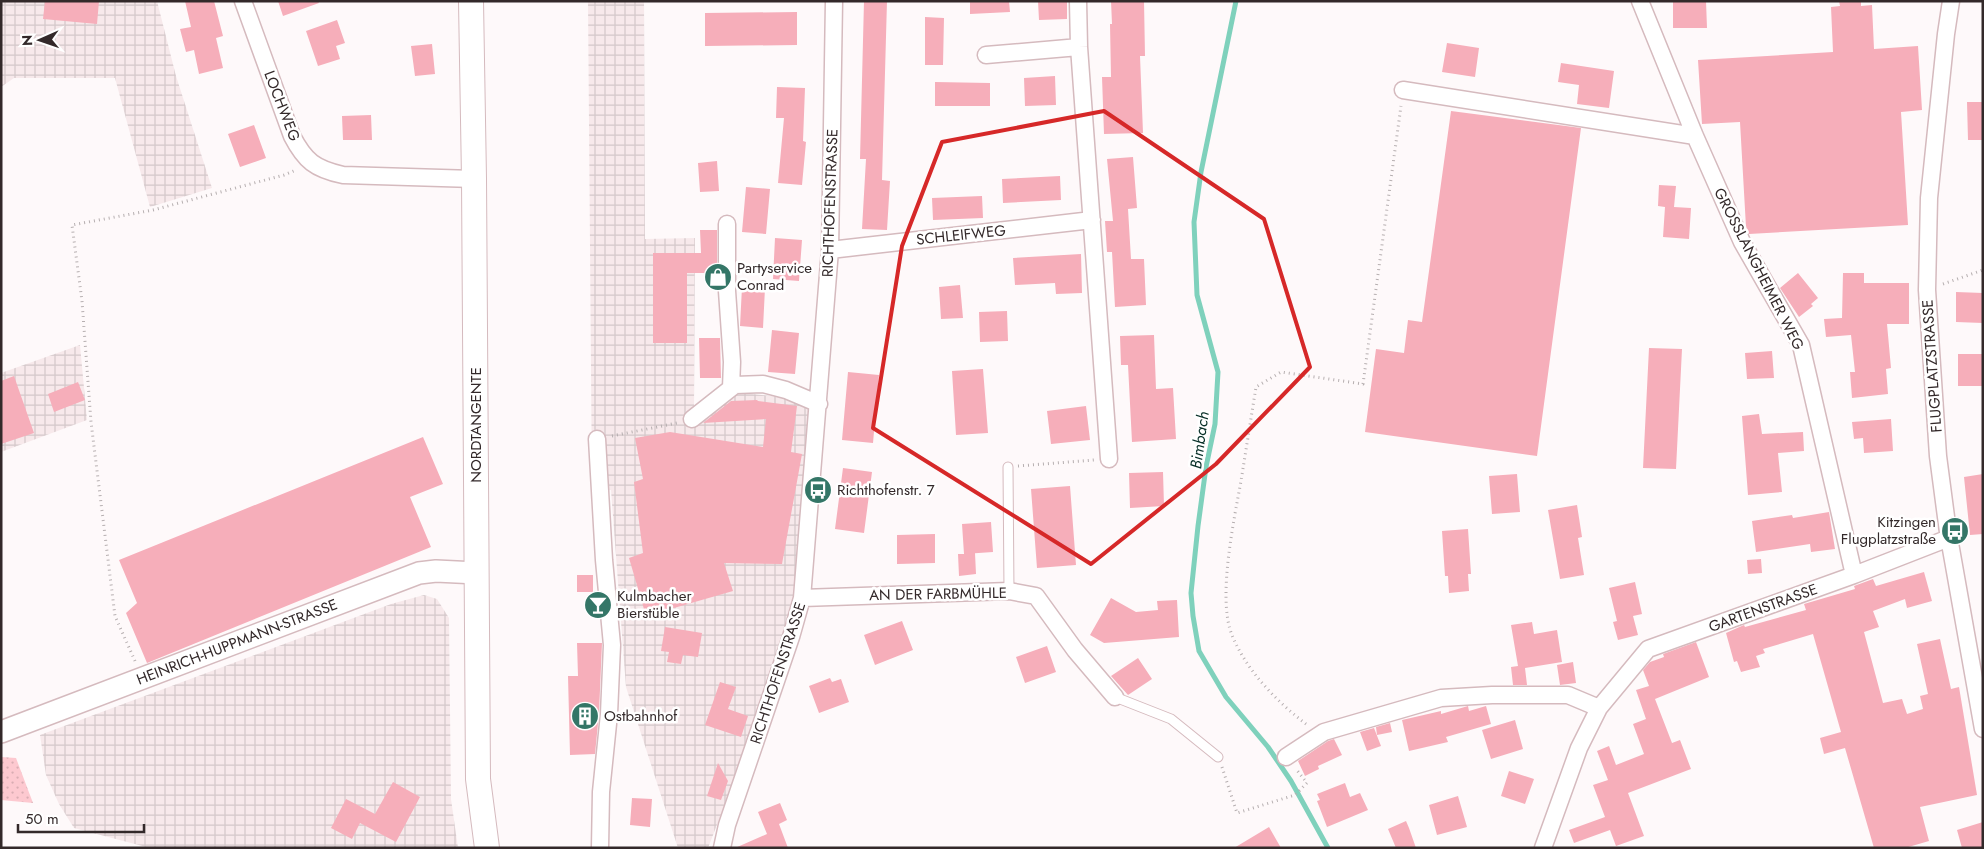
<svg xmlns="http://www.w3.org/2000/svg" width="1984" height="849" font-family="Jost,sans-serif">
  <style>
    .industrial { fill: url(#industrial-grid) }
    .grass { fill: url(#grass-dots) }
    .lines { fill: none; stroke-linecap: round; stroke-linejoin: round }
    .stream { stroke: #7fd1bc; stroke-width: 5 }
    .building { fill: #f6aeba }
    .service-casing { stroke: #d5babe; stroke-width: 11 }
    .minor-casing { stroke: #d5babe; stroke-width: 19 }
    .tertiary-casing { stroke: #d5babe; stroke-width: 24 }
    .secondary-casing { stroke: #d5babe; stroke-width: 26 }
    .path { stroke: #b6afb0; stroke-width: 3; stroke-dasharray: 1 4; stroke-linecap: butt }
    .service { stroke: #fff; stroke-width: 9 }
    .minor { stroke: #fff; stroke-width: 16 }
    .tertiary { stroke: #fff; stroke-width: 21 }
    .secondary { stroke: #fff; stroke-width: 24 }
    .marked { fill: none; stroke: #d62828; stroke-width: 4; stroke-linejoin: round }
    .labels { text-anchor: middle; stroke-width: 5; stroke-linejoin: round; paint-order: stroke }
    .street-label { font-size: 15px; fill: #33292a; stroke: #fff }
    .poi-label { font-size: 15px; fill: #33292a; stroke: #fff; text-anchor: start }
    .water-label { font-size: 16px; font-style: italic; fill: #083028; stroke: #fff }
  </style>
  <defs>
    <pattern id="industrial-grid" width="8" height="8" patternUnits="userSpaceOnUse" patternTransform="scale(1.25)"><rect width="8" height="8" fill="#f7e9eb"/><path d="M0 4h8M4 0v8" fill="none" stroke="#d4c8ca"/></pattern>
    <pattern id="grass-dots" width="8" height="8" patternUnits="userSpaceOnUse" patternTransform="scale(1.25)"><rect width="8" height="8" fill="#fdc9d0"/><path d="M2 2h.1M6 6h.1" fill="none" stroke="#d9adb3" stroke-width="1.8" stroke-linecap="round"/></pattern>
  </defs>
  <rect width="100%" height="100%" fill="#fef9fa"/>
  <path class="industrial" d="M1,1H157L176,76L212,188L150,207L115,78H14L1,87Z
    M588,1H644L645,239L695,238L694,406L705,410L734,392L809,400L802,598L769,690L708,848H678L626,687L611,490L592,491Z
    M80,345L87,420L1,452V373Z
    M424,595L437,599L449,618L451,799L458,848H150L74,828L59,804L46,775L40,735L391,604Z"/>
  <path class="grass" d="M1,757L16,758L33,803L1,800Z"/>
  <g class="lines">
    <path class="stream" d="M1236,1L1201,172L1194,222L1197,295L1218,372L1215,424L1206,467L1198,526L1191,593L1193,616L1199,651L1226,697L1268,747L1291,781L1328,848"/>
  </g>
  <path class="building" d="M45,1H99L97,24L43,19Z
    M185,1H214L223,36L216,38L223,68L199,74L194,50L186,52L180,29L191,27Z
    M278,1H318L319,3L283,16Z
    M864,1H887L882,180L890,181L887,230L862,229L866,159H860Z
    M970,1H1009L1010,12L970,14Z
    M1038,1H1067V19L1039,20Z
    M1111,1H1144L1145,56H1140L1143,133L1104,134L1102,77H1111L1110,24H1112Z
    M1673,1H1706L1707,28H1673Z
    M1839,1H1861V6L1872,5L1874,49L1918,46L1922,110L1901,112L1908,225L1749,234L1746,227L1740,122L1702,124L1698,60L1833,52L1831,7L1840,6Z
    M797,12V45L705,46V13Z
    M925,17L944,18L943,65H925Z
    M337,20L345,43L336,46L340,59L318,66L306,31Z
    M1447,43L1479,48L1475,77L1442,72Z
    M432,44L435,74L415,76L411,46Z
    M1561,63L1614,71L1609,108L1577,104L1579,85L1558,82Z
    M1055,76L1056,105L1025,106L1024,78Z
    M935,82L990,83V106H935Z
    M777,87L805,88L803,141L806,142L802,185L778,183L784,118H776Z
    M1967,102H1983V140H1968Z
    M1451,111L1581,128L1537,456L1365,432L1376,349L1404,353L1408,320L1422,322Z
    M371,115L372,140H343L342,116Z
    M254,125L266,158L240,167L228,134Z
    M1133,157L1137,208L1128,209L1131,259H1144L1146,305L1115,307L1112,252H1107L1105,221H1113L1107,159Z
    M717,161L719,191L700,192L698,163Z
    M1060,176L1061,200L1003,203L1002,179Z
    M1659,185L1676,186L1674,207L1691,208L1689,239L1663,237L1665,207L1658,206Z
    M746,187L770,189L766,234L742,232Z
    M982,196L983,218L933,220L932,198Z
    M700,230H717V273H687V343H653V253H701Z
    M775,238L802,240L799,281L773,279Z
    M1081,254L1082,293L1056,294L1055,283L1015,285L1013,258Z
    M1798,273L1818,298L1811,304L1813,306L1799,317L1780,288Z
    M1843,273H1864V283H1909V324H1887L1891,368L1886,369L1888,394L1852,398L1850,372H1855L1851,335L1826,337L1824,319L1842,318Z
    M960,285L963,318L941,319L939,287Z
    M742,287L765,288L763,328L740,326Z
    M1956,292L1983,293V323L1956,322Z
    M1007,311L1008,341L980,342L979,312Z
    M772,330L799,333L795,374L768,372Z
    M1154,335L1156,389L1173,388L1176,439L1132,442L1128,365H1121L1120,336Z
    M699,338H720L721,378H700Z
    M1649,348L1682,349L1676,469L1643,468Z
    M1772,351L1774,378L1747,379L1745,353Z
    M1958,354H1983V386H1958Z
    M983,369L988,433L956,435L952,371Z
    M848,372L879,375L873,443L842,440Z
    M14,376L34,433L1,444V381Z
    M78,382L85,400L54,412L48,394Z
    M757,400L758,401L797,406L791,452L802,454L782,564L724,563L733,591L646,616L629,558L643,553L634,482L643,479L635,438L670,432L763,447L766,419L703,423L731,401Z
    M1086,406L1090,440L1051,444L1047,411Z
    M1759,414L1762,434L1803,432L1804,451L1778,453L1782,492L1748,495L1742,416Z
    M1891,419L1893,451L1864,453L1863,438L1854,439L1852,422Z
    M423,437L443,484L410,497L431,547L147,663L126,613L137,603L119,560Z
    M843,468L872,472L864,533L835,529Z
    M1163,472L1164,506L1130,508L1129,473Z
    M1517,474L1520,512L1492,514L1489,476Z
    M1983,474V534L1970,535L1964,477Z
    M1070,486L1076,565L1037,568L1031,489Z
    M1577,505L1582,537L1578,538L1584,575L1560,579L1548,510Z
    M1829,512L1835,549L1811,552L1810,544L1756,552L1752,521L1792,515L1793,518Z
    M991,522L993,552L964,554L962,524Z
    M1468,529L1471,574H1468L1469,591L1449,593L1448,576H1445L1442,531Z
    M935,534V563L897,564V535Z
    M975,553L976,574L959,576L958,554Z
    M1761,559L1762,573L1748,574L1747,560Z
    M1924,572L1932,601L1907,608L1905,599L1873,611L1879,627L1864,632L1883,703L1902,699L1907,714L1923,709L1920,696L1928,694L1917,644L1940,639L1951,689L1959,687L1977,795L1920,807L1929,841L1905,848H1874L1845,748L1824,754L1820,738L1841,732L1813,634L1763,649L1765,653L1756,656L1760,667L1741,672L1737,661L1734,662L1726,633L1744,625L1745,627L1806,610L1804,604L1855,589L1854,586L1873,579L1876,586Z
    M577,575H593V592H577Z
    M1635,582L1642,614L1633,616L1638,635L1618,640L1613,622L1617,621L1609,588Z
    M1111,598L1136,612L1158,610L1157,601L1177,600L1179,637L1104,643L1090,635Z
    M902,621L913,650L875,665L864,635Z
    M1532,622L1534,634L1557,630L1562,662L1525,668L1527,685H1513L1511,667L1518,666L1511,625Z
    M665,627L702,633L698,657L683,655L681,664L667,662L669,652L661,651Z
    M1696,642L1709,677L1655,699L1672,743L1680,740L1691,769L1628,793L1644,836L1616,846L1610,830L1574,843L1569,830L1605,817L1593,785L1608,780L1597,751L1609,746L1616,765L1644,754L1633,724L1646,719L1636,690L1649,686L1643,670L1650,662L1664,657L1663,654Z
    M577,643H602L599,713L595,754L570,755L568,676H578Z
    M1047,646L1056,672L1025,683L1016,657Z
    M1138,658L1152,679L1128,695L1111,676Z
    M1573,662L1576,683L1560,685L1557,665Z
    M830,678L832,682L841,679L849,702L819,713L809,686Z
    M720,682L736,687L728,709L748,716L741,737L705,725Z
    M1468,706L1469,711L1486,706L1491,724L1446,737L1448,742L1409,751L1402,720L1441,711V714Z
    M1515,720L1523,749L1491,759L1482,730Z
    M1390,723L1392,732L1377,735L1376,727Z
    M1374,728L1381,746L1367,751L1360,732Z
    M1334,739L1342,755L1318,766L1319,769L1305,776L1298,761L1328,741Z
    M718,763L728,781L721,800L707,796Z
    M1509,771L1534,779L1525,804L1501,796Z
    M393,782L420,797L396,842L360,823L352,839L331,828L346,799L375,814Z
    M1345,783L1350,797L1360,793L1368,810L1327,827L1317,801L1320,800L1317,794Z
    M1458,796L1467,827L1437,835L1429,805Z
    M632,798L652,799L650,827L630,825Z
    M780,803L787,820L779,824L788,848H735L767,834L758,812Z
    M1406,821L1409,828L1416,848H1396L1388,829Z
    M1983,822V848H1962L1957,830Z
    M1269,827L1281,848H1234Z"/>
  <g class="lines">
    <g class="service-casing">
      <path id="service" d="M1008,467L1009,591
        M1115,697L1171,719L1218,757"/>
    </g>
    <g class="minor-casing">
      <path id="minor" d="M243,1L292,136C305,161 315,169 343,175L474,179
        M1078,1L1079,47L1109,459
        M1640,1L1695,136L1742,242L1801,345L1854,575
        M1951,1L1946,34L1929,198L1927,290L1938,456L1948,532L1983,729
        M986,55L1079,47
        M1403,90L1695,136
        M727,224V291L732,362L731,388
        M830,250L1092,220
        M692,419L735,385L763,384L786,390L819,404
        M597,439L604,560L612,645L609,714L601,792L600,848
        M802,598L1009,591L1036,596L1075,650L1115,697
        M1286,757L1324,732L1441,698L1492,695H1568L1599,708
        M722,848L727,825L791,637L802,598L830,250L834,1
        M1543,848L1579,748L1599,708L1648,649L1854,575L1949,538"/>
    </g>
    <g class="tertiary-casing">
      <path id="tertiary" d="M1,732L419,573L436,571L477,573"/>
    </g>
    <g class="secondary-casing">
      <path id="secondary" d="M471,1L474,179L478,779L487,848"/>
    </g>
    <path class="path" d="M1943,284L1983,270
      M612,436L677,423
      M1018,466L1094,460
      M135,661L115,616L91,422L82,301L72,225L153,210L284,175L296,170
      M1306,724C1276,701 1246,670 1232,635C1217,599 1234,520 1241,481C1246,450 1251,418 1256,387L1281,372L1363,384L1401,106
      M1222,767L1237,813L1295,795L1307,783L1296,769"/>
    <use href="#service" class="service"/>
    <use href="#minor" class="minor"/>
    <use href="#tertiary" class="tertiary"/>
    <use href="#secondary" class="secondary"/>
  </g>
  <path class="marked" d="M1104,111L1264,219L1310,367L1216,464L1091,564L873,428L902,246L942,142Z"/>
  <defs>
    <g id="shop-disc" transform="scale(1.4375)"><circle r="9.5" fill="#347667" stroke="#fff"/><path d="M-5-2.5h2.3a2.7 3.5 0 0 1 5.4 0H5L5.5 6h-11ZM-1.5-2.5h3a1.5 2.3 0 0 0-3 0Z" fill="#fff"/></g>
    <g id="bus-disc" transform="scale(1.4375)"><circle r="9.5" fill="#347667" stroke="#fff"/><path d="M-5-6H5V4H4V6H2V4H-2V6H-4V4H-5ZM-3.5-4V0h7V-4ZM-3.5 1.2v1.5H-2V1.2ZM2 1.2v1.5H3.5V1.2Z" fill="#fff"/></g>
    <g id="bar-disc" transform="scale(1.4375)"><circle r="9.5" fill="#347667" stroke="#fff"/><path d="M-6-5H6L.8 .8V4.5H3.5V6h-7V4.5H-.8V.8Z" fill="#fff"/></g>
    <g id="building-disc" transform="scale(1.4375)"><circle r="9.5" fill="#347667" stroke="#fff"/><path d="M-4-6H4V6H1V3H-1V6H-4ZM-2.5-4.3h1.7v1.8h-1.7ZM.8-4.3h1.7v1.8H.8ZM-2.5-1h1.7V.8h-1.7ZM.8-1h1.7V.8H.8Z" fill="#fff"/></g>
  </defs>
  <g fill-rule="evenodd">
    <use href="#shop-disc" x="718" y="277"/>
    <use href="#bus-disc" x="818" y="490"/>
    <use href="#bus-disc" x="1955" y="531"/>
    <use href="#bar-disc" x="598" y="605"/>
    <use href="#building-disc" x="585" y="716"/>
  </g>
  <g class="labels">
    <g class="street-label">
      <text transform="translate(282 106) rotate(69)" y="5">LOCHWEG</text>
      <text transform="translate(830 203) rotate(-88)" y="5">RICHTHOFENSTRASSE</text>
      <text transform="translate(961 235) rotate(-6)" y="5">SCHLEIFWEG</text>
      <text transform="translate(1759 269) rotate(63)" y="5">GROSSLANGHEIMER WEG</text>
      <text transform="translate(1932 366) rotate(-94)" y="5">FLUGPLATZSTRASSE</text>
      <text transform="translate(476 425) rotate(-90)" y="5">NORDTANGENTE</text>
      <text transform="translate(938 594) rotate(-1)" y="5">AN DER FARBMÜHLE</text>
      <text transform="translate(1763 608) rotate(-20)" y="5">GARTENSTRASSE</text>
      <text transform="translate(237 642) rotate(-21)" y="5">HEINRICH-HUPPMANN-STRASSE</text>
      <text transform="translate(778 673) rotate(-72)" y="5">RICHTHOFENSTRASSE</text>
    </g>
    <g class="poi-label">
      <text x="737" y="273">Partyservice<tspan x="737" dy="17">Conrad</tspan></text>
      <text x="837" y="495">Richthofenstr. 7</text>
      <text x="1936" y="527" text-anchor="end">Kitzingen<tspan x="1936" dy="17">Flugplatzstraße</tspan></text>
      <text x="617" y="601">Kulmbacher<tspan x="617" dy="17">Bierstüble</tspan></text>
      <text x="604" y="721">Ostbahnhof</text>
    </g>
    <g class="water-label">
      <text transform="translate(1199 440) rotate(-82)" y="6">Bimbach</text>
    </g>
  </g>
  <rect width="1984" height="849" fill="none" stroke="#33292a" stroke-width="5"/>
  <g transform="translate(40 40) rotate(268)" stroke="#ffffff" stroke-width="4" paint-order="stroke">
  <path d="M0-4L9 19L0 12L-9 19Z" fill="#33292a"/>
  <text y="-8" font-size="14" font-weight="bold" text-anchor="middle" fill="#33292a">N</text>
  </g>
  <path d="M18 824v8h126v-8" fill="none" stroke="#33292a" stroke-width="2.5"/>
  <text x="25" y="824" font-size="15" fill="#33292a" stroke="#ffffff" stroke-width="4" paint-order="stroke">50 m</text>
</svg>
